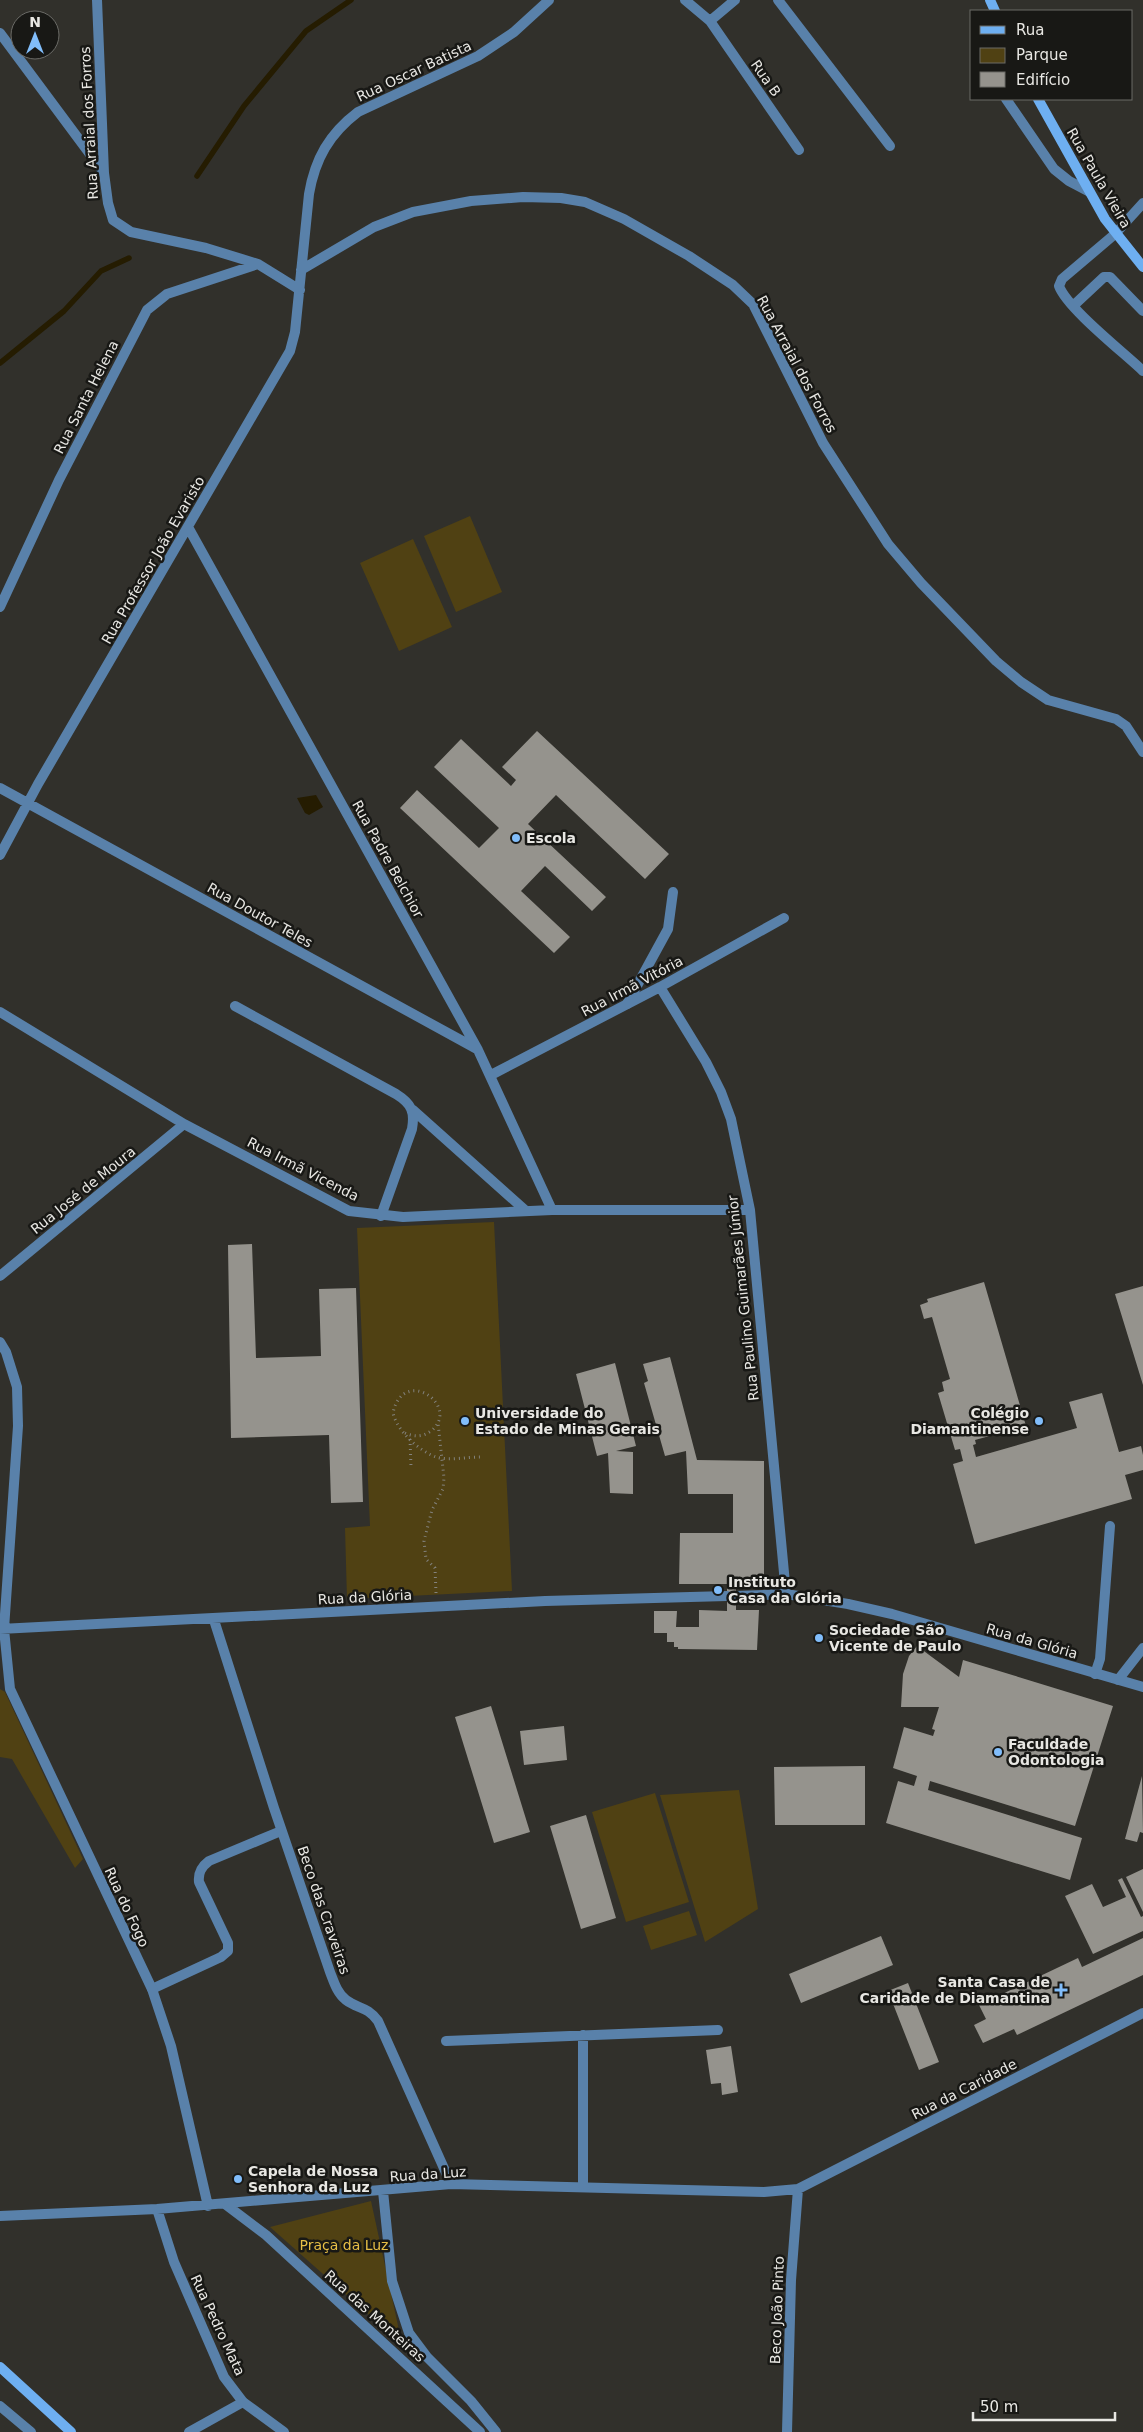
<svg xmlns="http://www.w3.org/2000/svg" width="1143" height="2432" font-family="'DejaVu Sans',sans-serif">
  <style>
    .green { fill: #504113 }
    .water { fill: #251c01 }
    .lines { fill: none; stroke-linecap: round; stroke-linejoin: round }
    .stream { stroke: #251c01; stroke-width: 5.5 }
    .building { fill: #95938d }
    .path { stroke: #83827d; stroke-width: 3; stroke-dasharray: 1 4; stroke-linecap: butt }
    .service { stroke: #5981aa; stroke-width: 10 }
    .minor { stroke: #5981aa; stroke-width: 10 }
    .secondary { stroke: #6eaff1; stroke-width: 10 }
    .poi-dot { fill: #81bdfa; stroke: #181815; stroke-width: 2 }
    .labels { text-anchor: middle; stroke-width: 5; stroke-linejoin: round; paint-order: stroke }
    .street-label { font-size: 14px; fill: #e8e7e3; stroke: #181815 }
    .poi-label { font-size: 14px; font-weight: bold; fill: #e8e7e3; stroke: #181815; text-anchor: start }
    .park-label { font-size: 14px; fill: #e7bf46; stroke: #181815 }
  </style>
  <rect width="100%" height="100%" fill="#31302b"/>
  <path class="green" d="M470,516L502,592L456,612L424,536Z
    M413,539L452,627L399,651L360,563Z
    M494,1222L512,1591L347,1599L345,1528L370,1526L357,1228Z
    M0,1689L5,1692L83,1859L75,1868L12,1759L0,1757Z
    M739,1790L758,1909L705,1942L660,1795Z
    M655,1793L689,1902L626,1922L592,1812Z
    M689,1911L697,1935L651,1950L643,1926Z
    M371,2201L402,2344L270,2227Z"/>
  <path class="water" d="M316,795L323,807L309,815L305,813L297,798Z"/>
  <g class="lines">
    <path class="stream" d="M197,176L244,106L306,31L351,0
      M0,363L64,311L101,271L129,258"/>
  </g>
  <path class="building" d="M537,731L669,854L645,879L556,795L528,824L606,897L592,911L545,866L521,891L570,937L554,953L400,808L417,790L479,848L499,828L434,767L461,739L511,786L516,780L502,767Z
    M252,1244L256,1358L321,1356L319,1289L356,1288L363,1502L331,1503L329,1435L231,1438L228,1245Z
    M984,1282L1026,1426L975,1440L976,1444L973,1445L976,1457L1077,1428L1069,1402L1102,1393L1119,1452L1141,1446L1143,1455V1470L1125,1475L1132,1499L975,1544L953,1464L963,1461L960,1449L955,1450L938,1393L944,1391L942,1382L950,1379L932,1317L924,1319L920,1305L928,1302L927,1299Z
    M1143,1286V1385L1115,1294Z
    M670,1357L697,1460L764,1461V1585H736V1610H759L757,1650L678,1649V1647H674V1642H667V1633H654V1611H677L676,1627H699V1610L727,1611V1584H679L680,1533H733V1494H688L686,1451L665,1456L644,1383L648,1381L643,1364Z
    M615,1363L636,1446L616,1451L633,1452V1494L610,1493L608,1453L597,1456L576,1374Z
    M917,1646L959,1677L963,1660L1113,1706L1075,1826L930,1781L928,1790L1082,1838L1070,1880L886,1823L898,1781L914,1786L917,1776L893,1768L904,1727L933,1736L935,1730L932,1729L939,1707H901L903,1674L909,1656Z
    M491,1706L530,1832L494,1843L455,1717Z
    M564,1726L567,1760L524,1765L520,1731Z
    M865,1766V1825H775L774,1767Z
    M1142,1776L1143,1833L1140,1832L1137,1842L1125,1839Z
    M586,1815L616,1918L581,1929L550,1826Z
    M1143,1869V1912L1126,1877Z
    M1122,1878L1141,1917L1143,1916V1931L1093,1954L1065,1896L1092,1884L1103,1907L1126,1897L1118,1880Z
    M881,1936L893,1965L801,2003L789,1974Z
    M1143,1938V1975L1017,2035L1014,2029L983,2043L974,2025L986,2019L979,2005L1078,1958L1082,1967Z
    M908,1983L939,2062L919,2070L888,1991Z
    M731,2046L738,2092L722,2095L721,2083L711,2084L706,2050Z"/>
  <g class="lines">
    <path class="path" d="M405,1433C414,1437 423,1437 431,1431C462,1406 403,1365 393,1413C397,1431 419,1451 436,1457C449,1461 467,1457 480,1457
      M410,1439L411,1467
      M436,1593L435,1568L426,1559L424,1541L432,1510L443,1489L444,1478L438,1423"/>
    <path class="service" d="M1115,234L1062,279L1059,286C1067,308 1123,352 1143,371
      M1073,306L1104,277H1110L1143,311
      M627,1004L668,929L673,892
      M235,1006L396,1094C412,1104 415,1112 412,1129L381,1216
      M413,1110L526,1211
      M1095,1674L1100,1659L1110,1526
      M152,1989L221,1957L228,1951V1943L199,1882C198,1873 201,1867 209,1861L281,1831
      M0,2406L31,2432
      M189,2432L243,2402"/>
    <path class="minor" d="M97,0L104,173L108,203L113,220L131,232L206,248L258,264L300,290
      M685,0L710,21L799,150
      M778,0L890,146
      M710,21L735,0
      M0,33L104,173
      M1006,99L1054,169L1069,181L1088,191
      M1115,234L1143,203
      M301,270L374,227L413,212L471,201L523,197L561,198L585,202L624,219L689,256L733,285L753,304L823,443L888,544L921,583L996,661L1021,682L1048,700L1116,719L1126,726L1143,752
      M188,527L478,1050L552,1210
      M0,607L59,480L147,310L167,294L258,264
      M0,788L477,1049
      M0,855L38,784L290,351L295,332L309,194C315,159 329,134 358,112L478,56L514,32L549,0
      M660,987L706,1062L721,1092L731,1119L750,1210L786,1594
      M0,1012L184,1124L349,1211L403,1217L552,1210H750
      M491,1075L660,987L784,918
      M0,1276L184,1124
      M0,1342L6,1352L17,1387L18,1426L4,1629L10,1689L152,1989L171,2046L208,2206
      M736,1596L786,1594L848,1604L892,1614L1143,1687
      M214,1620L274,1808L330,1972C334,1982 337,1993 346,2000C358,2009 367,2006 378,2021L451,2184
      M0,1629L545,1601L727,1596
      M1118,1680L1143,1648
      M583,2035V2186
      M446,2041L718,2030
      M383,2191L392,2281L409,2333L427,2357L471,2401L496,2432
      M225,2204L266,2235L480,2432
      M157,2209L174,2262L224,2377L243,2402L284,2432
      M0,2216L157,2209L451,2184L764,2192L798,2189L1143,2013
      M787,2432L791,2280L798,2189"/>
    <path class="secondary" d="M990,0L995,11
      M1038,99L1105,219L1143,267
      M0,2367L71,2432"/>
  </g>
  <g class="poi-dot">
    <circle cx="516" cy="838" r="5"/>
    <circle cx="465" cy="1421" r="5"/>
    <circle cx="1039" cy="1421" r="5"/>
    <circle cx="718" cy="1590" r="5"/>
    <circle cx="819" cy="1638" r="5"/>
    <circle cx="998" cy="1752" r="5"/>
    <path d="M1058.5 1982.5h5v5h5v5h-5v5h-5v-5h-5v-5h5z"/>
    <circle cx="238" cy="2179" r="5"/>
  </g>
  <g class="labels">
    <g class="street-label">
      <text transform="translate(414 71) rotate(-25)" y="5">Rua Oscar Batista</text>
      <text transform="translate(766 78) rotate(55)" y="5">Rua B</text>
      <text transform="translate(89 123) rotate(-93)" y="5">Rua Arraial dos Forros</text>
      <text transform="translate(1099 178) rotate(60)" y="5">Rua Paula Vieira</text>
      <text transform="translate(797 364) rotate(62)" y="5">Rua Arraial dos Forros</text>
      <text transform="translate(86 397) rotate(-63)" y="5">Rua Santa Helena</text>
      <text transform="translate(153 560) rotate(-60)" y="5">Rua Professor João Evaristo</text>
      <text transform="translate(388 859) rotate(61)" y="5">Rua Padre Belchior</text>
      <text transform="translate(260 915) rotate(29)" y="5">Rua Doutor Teles</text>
      <text transform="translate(632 986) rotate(-28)" y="5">Rua Irmã Vitória</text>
      <text transform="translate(303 1169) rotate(27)" y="5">Rua Irmã Vicenda</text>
      <text transform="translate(83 1190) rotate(-39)" y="5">Rua José de Moura</text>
      <text transform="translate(743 1298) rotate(-96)" y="5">Rua Paulino Guimarães Júnior</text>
      <text transform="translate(365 1597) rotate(-3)" y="5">Rua da Glória</text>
      <text transform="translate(1032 1641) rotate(16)" y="5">Rua da Glória</text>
      <text transform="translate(127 1907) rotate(65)" y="5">Rua do Fogo</text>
      <text transform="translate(324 1910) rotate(71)" y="5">Beco das Craveiras</text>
      <text transform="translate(964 2089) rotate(-27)" y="5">Rua da Caridade</text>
      <text transform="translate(428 2174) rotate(-4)" y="5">Rua da Luz</text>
      <text transform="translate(777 2310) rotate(-88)" y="5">Beco João Pinto</text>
      <text transform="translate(375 2316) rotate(42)" y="5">Rua das Monteiras</text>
      <text transform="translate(218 2325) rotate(65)" y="5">Rua Pedro Mata</text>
    </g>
    <g class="poi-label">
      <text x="526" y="843">Escola</text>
      <text x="475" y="1418">Universidade do<tspan x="475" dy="16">Estado de Minas Gerais</tspan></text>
      <text x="1029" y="1418" text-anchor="end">Colégio<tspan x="1029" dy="16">Diamantinense</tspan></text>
      <text x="728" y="1587">Instituto<tspan x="728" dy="16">Casa da Glória</tspan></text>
      <text x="829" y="1635">Sociedade São<tspan x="829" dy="16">Vicente de Paulo</tspan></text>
      <text x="1008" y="1749">Faculdade<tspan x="1008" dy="16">Odontologia</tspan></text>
      <text x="1050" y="1987" text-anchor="end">Santa Casa de<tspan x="1050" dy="16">Caridade de Diamantina</tspan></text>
      <text x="248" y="2176">Capela de Nossa<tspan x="248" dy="16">Senhora da Luz</tspan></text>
    </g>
    <g class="park-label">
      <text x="344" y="2250">Praça da Luz</text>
    </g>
  </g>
  <rect x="970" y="10" width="162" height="90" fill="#181815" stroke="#6b6b67"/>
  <rect x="980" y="26" width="25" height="8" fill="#6eaff1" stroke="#6b6b67"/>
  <text x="1016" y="35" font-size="15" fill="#e8e7e3">Rua</text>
  <rect x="980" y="48" width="25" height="15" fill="#504113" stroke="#6b6b67"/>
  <text x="1016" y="60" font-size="15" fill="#e8e7e3">Parque</text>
  <rect x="980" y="72" width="25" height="15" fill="#95938d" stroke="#6b6b67"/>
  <text x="1016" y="85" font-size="15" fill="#e8e7e3">Edifício</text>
  <g transform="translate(35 35)"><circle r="24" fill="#181815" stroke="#6b6b67"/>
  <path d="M0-4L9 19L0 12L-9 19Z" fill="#81bdfa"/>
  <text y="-8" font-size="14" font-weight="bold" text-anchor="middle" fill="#e8e7e3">N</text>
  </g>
  <path d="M973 2412v8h142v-8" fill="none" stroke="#e8e7e3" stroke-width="2.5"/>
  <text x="980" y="2412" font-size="15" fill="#e8e7e3" stroke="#181815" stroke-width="4" paint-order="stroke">50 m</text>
</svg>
